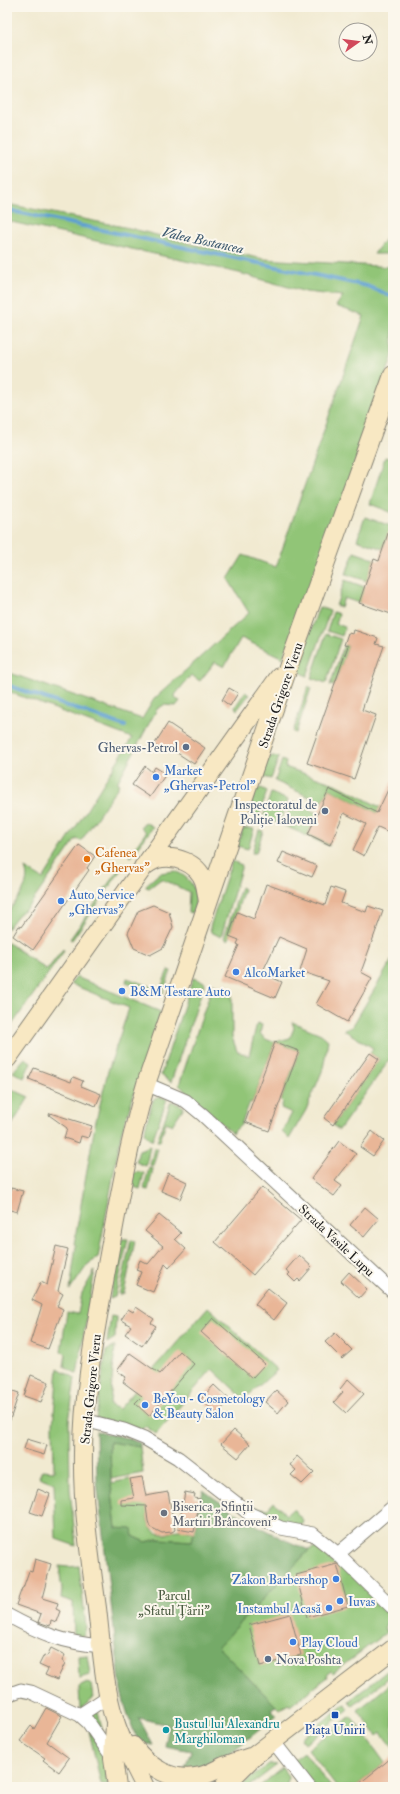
<svg xmlns="http://www.w3.org/2000/svg" width="400" height="1794" font-family="'IM FELL Double Pica',serif">
  <style>
    .green { fill: #91c577; stroke: #56704a }
    .forest { fill: #74aa68; stroke: #486342 }
    .lines { fill: none; stroke-linecap: round; stroke-linejoin: round }
    .stream { stroke: #5ea0d2; stroke-width: 4 }
    .building { fill: #e9b697 }
    .street-casing { stroke: #868376; stroke-width: 15 }
    .secondary-casing { stroke: #868376; stroke-width: 20 }
    .street { stroke: #fff; stroke-width: 13 }
    .secondary { stroke: #f8e8c3; stroke-width: 18 }
    .service-dot { fill: #5c6f8a; stroke: #fbf7ec; stroke-width: 1.5 }
    .shop-dot { fill: #3f7fe0; stroke: #fbf7ec; stroke-width: 1.5 }
    .food-dot { fill: #e8710a; stroke: #fbf7ec; stroke-width: 1.5 }
    .worship-dot { fill: #6b7280; stroke: #fbf7ec; stroke-width: 1.5 }
    .transit-dot { fill: #1a4fb4; stroke: #fbf7ec; stroke-width: 1.5 }
    .culture-dot { fill: #0f9aa8; stroke: #fbf7ec; stroke-width: 1.5 }
    .labels { text-anchor: middle; stroke-width: 4; stroke-linejoin: round; paint-order: stroke }
    .street-label { font-size: 13px; fill: #1c1c1c; stroke: #fbf7ec }
    .service-label { font-size: 13px; fill: #4e5e75; stroke: #fbf7ec; text-anchor: end }
    .shop-label { font-size: 13px; fill: #366cbe; stroke: #fbf7ec; text-anchor: start }
    .food-label { font-size: 13px; fill: #c56008; stroke: #fbf7ec; text-anchor: start }
    .worship-label { font-size: 13px; fill: #5b616d; stroke: #fbf7ec; text-anchor: start }
    .park-label { font-size: 13px; fill: #45573c; stroke: #fbf7ec }
    .culture-label { font-size: 13px; fill: #0d838f; stroke: #fbf7ec; text-anchor: start }
    .transit-label { font-size: 13px; fill: #164399; stroke: #fbf7ec }
    .water-label { font-size: 14px; font-style: italic; fill: #3a576e; stroke: #fbf7ec }
  </style>
  <rect width="100%" height="100%" fill="#fbf7ec"/>
  <filter id="ink" filterUnits="userSpaceOnUse"><feTurbulence type="fractalNoise" baseFrequency=".025" numOctaves="2"/><feDisplacementMap in="SourceGraphic" scale="8" xChannelSelector="R" yChannelSelector="G"/><feConvolveMatrix kernelMatrix="1 2 1 2 8 2 1 2 1" color-interpolation-filters="sRGB"/></filter>
  <filter id="wash" filterUnits="userSpaceOnUse"><feTurbulence type="fractalNoise" baseFrequency=".012" numOctaves="4" result="noise"/><feDisplacementMap in="SourceGraphic" scale="16" xChannelSelector="R" yChannelSelector="G"/><feGaussianBlur stdDeviation="0.9" result="paint"/><feColorMatrix in="noise" values="0 0 0 0 0 0 0 0 0 0 0 0 0 0 0 0 0 1.4 0 .05"/><feComposite in="paint" operator="in"/></filter>
  <g filter="url(#wash)">
    <rect width="100%" height="100%" fill="#f1ead1"/>
    <path class="green" d="M7,204L129,228L196,245L264,259L393,267V355L314,581L283,658L241,638L224,667L215,662L200,681L191,675L175,695L176,699L180,701L176,706L164,705L157,709L117,783L119,784L117,788L81,841L76,839L30,905L18,915L7,929C7,924 6,918 8,913C16,899 32,886 25,868L43,879L132,738L7,691V672L142,719L154,699L249,613L228,579L243,555L276,567L364,316L336,306L343,296L306,292L239,273L7,221Z
      M393,223V254H374L390,232Z
      M385,457L390,458L393,463V513L370,504Z
      M365,517L391,526L383,549L357,540Z
      M354,552L374,559L367,581L346,574Z
      M345,580L365,587L359,603L344,598L341,607L336,606Z
      M319,607L330,611L307,676L300,672L298,665Z
      M333,612L339,614L336,624L345,627L342,636L327,631Z
      M326,634L341,639L326,683L311,678Z
      M344,645L348,646L334,686L330,685Z
      M308,687L311,688L296,733L293,732Z
      M245,692L249,695L237,710L235,707Z
      M272,756L279,757L271,779L264,777L262,771L265,761Z
      M282,760L286,762L285,767L338,785L380,807L377,813L329,789L322,803L275,781Z
      M261,788L267,791L259,816L255,814L250,807L255,790Z
      M271,793L288,800L279,824L263,817Z
      M292,802L317,813L308,834L330,845L329,846L283,825Z
      M145,822L153,827L131,857L130,855L146,832L141,827Z
      M248,828L254,829L248,849L237,846L243,829Z
      M259,830L263,831L256,853H252Z
      M232,861L242,865L221,937L211,932L210,927Z
      M121,866L123,867L103,896L101,894Z
      M174,871C193,877 201,896 192,913L188,912L189,892L161,879L149,888L146,887V885L160,873Z
      M241,887L244,889L228,940L224,938Z
      M99,898L101,899L72,940L70,939Z
      M7,942L47,970L63,949L64,951L7,1032Z
      M393,958V1055L339,1130L333,1125L379,1059L370,1053L373,1048L344,1030L352,1027Z
      M168,970L171,971L162,995L126,982L127,978L160,990Z
      M76,977L161,1012L121,1134L98,1258L88,1264L70,1290L76,1245L74,1244L95,1125L108,1071L129,1008L71,984Z
      M193,978L205,982L171,1082L161,1075Z
      M213,984L232,995V1037L237,1051L249,1056L257,1023L262,1025L260,1033C268,1045 278,1041 290,1038L294,1028L292,1022L321,1034L328,1040L323,1069L306,1110L289,1139L282,1132L292,1113L281,1108L283,1102L281,1100L299,1051L275,1042L252,1103L250,1102L241,1125L232,1133L179,1085Z
      M25,1058L31,1062L24,1078L13,1072Z
      M7,1087L29,1097L7,1133Z
      M160,1097L167,1099L152,1141L144,1133L153,1100Z
      M171,1101L184,1107L172,1125L166,1122L160,1141H157Z
      M150,1146L146,1166L136,1162L139,1150Z
      M154,1148H158L153,1166L150,1165Z
      M149,1168L153,1169L148,1190L144,1189Z
      M137,1172L144,1173L140,1189L134,1187L131,1184L133,1173Z
      M123,1239H128L115,1297L110,1299L119,1241Z
      M131,1240L135,1241L124,1293L119,1295Z
      M95,1270L77,1374L64,1366L66,1354L61,1351L67,1312L78,1314L82,1293Z
      M208,1307L277,1370L250,1394L242,1397L212,1369L156,1434L145,1426L140,1431L96,1418L106,1351L115,1346L110,1405L119,1409Z
      M111,1316L116,1317L115,1338L107,1343Z
      M58,1368L75,1378L69,1422L70,1489L76,1546L56,1539L54,1483L39,1477L42,1470L54,1471L53,1425Z
      M110,1441L140,1447L143,1473L111,1479Z
      M130,1479L151,1505C144,1517 148,1535 166,1534C170,1533 174,1530 178,1530C183,1530 189,1531 194,1532L192,1541L158,1539L146,1542L116,1528L111,1483Z
      M274,1502L286,1515L293,1509L303,1520L302,1525H290L252,1511L253,1507L268,1509Z
      M320,1546L388,1608L391,1620H388L384,1630L388,1631L333,1673L331,1671L326,1675L327,1677L290,1706L289,1704L279,1709L218,1647L309,1550Z
      M59,1566L68,1567L79,1566L86,1627C84,1636 83,1639 74,1640L73,1602L61,1598L62,1590Z
      M87,1655L90,1675L79,1678L78,1656Z
      M387,1671L391,1676L353,1706L349,1701Z
      M393,1682V1748L381,1733L377,1736L358,1710Z
      M85,1683L91,1684L93,1699L80,1709L79,1686Z
      M345,1704L349,1709L305,1744L301,1739Z
      M98,1711L103,1735L89,1714Z
      M351,1716L385,1763L355,1787H337L308,1749Z
      M89,1731L104,1753L108,1785L101,1784Z
      M304,1752L331,1787H315L292,1761Z
      M269,1764L277,1765L248,1787H239Z
      M282,1768L288,1776L287,1787H259Z"/>
    <path class="forest" d="M96,1431L127,1438L140,1443V1447L110,1442L111,1483L116,1528L132,1529L133,1536L146,1542L158,1539L192,1541L203,1490C235,1514 272,1536 309,1550L218,1647L276,1706L271,1709L277,1716L225,1757L206,1767L184,1769L191,1751L165,1746L169,1725L139,1718L153,1745C149,1744 144,1744 141,1742C133,1736 124,1702 121,1691L97,1482Z"/>
    <g class="lines">
      <path class="stream" d="M7,210L367,286L393,297
        M7,685L125,726"/>
    </g>
    <g id="blocks">
      <path class="building" d="M391,524H393V607L391,614L359,603L374,559L379,561Z
        M354,630L378,638L376,644L384,646L362,710L376,715L354,779L307,763L348,646L344,645L348,633L353,634Z
        M229,688L238,693L230,706L222,700Z
        M168,723L205,748L194,764L168,747L165,752L154,745Z
        M145,766L152,772L155,767L166,774L150,797L132,785Z
        M393,779V834L378,827L364,856L353,850L366,824L344,813L330,845L308,834L329,789L377,813Z
        M79,845L95,856L87,868L89,870L33,950L13,936L19,926L21,927Z
        M283,852L317,866L312,877L278,863Z
        M266,884L325,905L331,887L345,892L341,903L366,912L368,906L383,911L361,972L372,978L347,1022L316,1004L329,981L300,971L307,949L279,937L262,973L282,982L275,998L225,977L239,945L237,944L239,940L229,936L237,912L254,919Z
        M153,905L169,912L173,927L163,948L150,955L134,948L128,933L138,911Z
        M275,1042L299,1051L269,1131L245,1122Z
        M370,1053L379,1059L333,1125L324,1118Z
        M34,1068L71,1082L73,1077L83,1081L81,1086L101,1094L96,1106L29,1079Z
        M50,1113L92,1126L88,1138L81,1136L79,1143L64,1138L67,1128L49,1115Z
        M372,1131L384,1141L373,1156L360,1147Z
        M339,1141L356,1154L335,1181L342,1186L334,1196L311,1179Z
        M168,1173L187,1182L180,1199L161,1191Z
        M262,1187L301,1220L253,1275L215,1242Z
        M11,1188L23,1191L17,1212L7,1209Z
        M365,1207L379,1219L364,1237L350,1225Z
        M159,1215L181,1233L175,1239L186,1249L169,1268L165,1264L153,1292L136,1285L141,1272L136,1270L140,1260L148,1264L163,1246L145,1231Z
        M56,1246L68,1249L58,1291L63,1294L57,1306L63,1309L48,1349L30,1343L42,1305L32,1300L41,1282L47,1285Z
        M299,1255L312,1267L300,1281L298,1279L295,1282L288,1275L290,1273L286,1270Z
        M349,1272L367,1289L359,1298L341,1281Z
        M268,1288L287,1303L274,1320L255,1304Z
        M136,1307L154,1319L151,1323L156,1326L142,1346L125,1334L131,1326L121,1320L128,1309L133,1312Z
        M213,1318L265,1364L252,1378L201,1332Z
        M335,1333L352,1350L342,1359L325,1342Z
        M180,1351L194,1364L149,1416L135,1403L142,1396L123,1382L126,1377L117,1371L130,1353L160,1374Z
        M31,1375L49,1382L41,1402L24,1396Z
        M348,1379L364,1394L346,1413L334,1402L343,1392L340,1389Z
        M214,1385L230,1400L217,1414L201,1399Z
        M7,1389L19,1393L9,1423L7,1422Z
        M276,1390L288,1401L278,1413L265,1402Z
        M234,1430L250,1444L238,1458L221,1444Z
        M27,1439L47,1445L44,1455L24,1449Z
        M297,1456L314,1472L302,1484L291,1475L296,1470L290,1465Z
        M142,1477L146,1496L168,1492L175,1530L172,1532L162,1533L150,1527L148,1521L146,1506L121,1505V1500L134,1498L130,1479Z
        M38,1489L50,1494L42,1516L30,1512Z
        M185,1492L195,1494L194,1498L200,1499L194,1532L178,1529Z
        M35,1559L51,1564L42,1598L58,1603L56,1609L60,1611L56,1622L51,1620L50,1626L38,1622L41,1614L16,1605L22,1588H23L29,1571L32,1572Z
        M337,1564L348,1606L307,1617L296,1575Z
        M290,1614L301,1655L260,1666L249,1625Z
        M51,1648L65,1655L62,1661L65,1663L57,1680L45,1675L48,1669L39,1665L44,1655L47,1656Z
        M46,1708L62,1716L47,1742L69,1758L59,1772L43,1760L45,1758L20,1741L31,1726L34,1729Z
        M393,1756V1787H355L385,1763Z"/>
    </g>
  </g>
  <g filter="url(#ink)">
    <use href="#blocks" fill-opacity="0" stroke="#868376" stroke-width="1"/>
    <g class="lines">
      <g class="street-casing">
        <path id="street" d="M146,1084L186,1101L203,1115L393,1292
          M84,1420L124,1430L144,1438L178,1458L250,1514L281,1528L313,1534L338,1554L393,1608
          M338,1554L393,1507
          M7,1615C40,1633 63,1643 102,1646
          M7,1695L21,1690L31,1692L80,1715L88,1722L113,1758
          M80,1715L109,1696
          M273,1741L309,1787"/>
      </g>
      <g class="secondary-casing">
        <path id="secondary" d="M143,867C147,864 152,861 157,859C175,855 197,862 204,881C206,887 207,895 208,902
          M7,1059L279,677
          M115,1724L113,1758L117,1787
          M133,1746C149,1768 173,1783 201,1776C209,1774 216,1770 224,1766C232,1763 241,1760 250,1757
          M145,1787C135,1766 122,1744 115,1721C104,1689 101,1642 97,1608C90,1557 82,1505 83,1453C83,1396 94,1338 104,1282C116,1215 127,1149 146,1084L290,662L393,375
          M223,1787L255,1755L393,1649"/>
      </g>
      <use href="#street" class="street"/>
      <use href="#secondary" class="secondary"/>
    </g>
  </g>
  <g class="service-dot">
    <circle cx="186" cy="747" r="4"/>
    <circle cx="325" cy="811" r="4"/>
    <circle cx="268" cy="1659" r="4"/>
  </g>
  <g class="shop-dot">
    <circle cx="156" cy="777" r="4"/>
    <circle cx="61" cy="901" r="4"/>
    <circle cx="236" cy="972" r="4"/>
    <circle cx="122" cy="991" r="4"/>
    <circle cx="145" cy="1405" r="4"/>
    <circle cx="336" cy="1579" r="4"/>
    <circle cx="340" cy="1601" r="4"/>
    <circle cx="329" cy="1608" r="4"/>
    <circle cx="293" cy="1642" r="4"/>
  </g>
  <circle class="food-dot" cx="87" cy="859" r="4"/>
  <circle class="worship-dot" cx="164" cy="1513" r="4"/>
  <rect class="transit-dot" x="331" y="1711" width="8" height="8" rx="2"/>
  <circle class="culture-dot" cx="166" cy="1730" r="4"/>
  <g class="labels">
    <g class="street-label">
      <text transform="translate(280 695) rotate(-71)" y="5">Strada Grigore Vieru</text>
      <text transform="translate(337 1240) rotate(43)" y="5">Strada Vasile Lupu</text>
      <text transform="translate(90 1389) rotate(-84)" y="5">Strada Grigore Vieru</text>
    </g>
    <g class="service-label">
      <text x="178" y="752">Ghervas-Petrol</text>
      <text x="317" y="809">Inspectoratul de<tspan x="317" dy="15">Poliție Ialoveni</tspan></text>
      <text x="276" y="1664" text-anchor="start">Nova Poshta</text>
    </g>
    <g class="shop-label">
      <text x="164" y="775">Market<tspan x="164" dy="15">„Ghervas-Petrol”</tspan></text>
      <text x="69" y="899">Auto Service<tspan x="69" dy="15">„Ghervas”</tspan></text>
      <text x="244" y="977">AlcoMarket</text>
      <text x="130" y="996">B&amp;M Testare Auto</text>
      <text x="153" y="1403">BeYou - Cosmetology<tspan x="153" dy="15">&amp; Beauty Salon</tspan></text>
      <text x="328" y="1584" text-anchor="end">Zakon Barbershop</text>
      <text x="348" y="1606">Iuvas</text>
      <text x="321" y="1613" text-anchor="end">Instambul Acasă</text>
      <text x="301" y="1647">Play Cloud</text>
    </g>
    <g class="food-label">
      <text x="95" y="857">Cafenea<tspan x="95" dy="15">„Ghervas”</tspan></text>
    </g>
    <g class="worship-label">
      <text x="172" y="1511">Biserica „Sfinții<tspan x="172" dy="15">Martiri Brâncoveni”</tspan></text>
    </g>
    <g class="park-label">
      <text x="174" y="1600">Parcul<tspan x="174" dy="15">„Sfatul Țării”</tspan></text>
    </g>
    <g class="culture-label">
      <text x="174" y="1728">Bustul lui Alexandru<tspan x="174" dy="15">Marghiloman</tspan></text>
    </g>
    <g class="transit-label">
      <text x="335" y="1734">Piața Unirii</text>
    </g>
    <g class="water-label">
      <text transform="translate(203 240) rotate(12)" y="5">Valea Bostancea</text>
    </g>
  </g>
  <rect width="400" height="1794" fill="none" stroke="#fbf7ec" stroke-width="24"/>
  <g transform="translate(358 42) rotate(76)"><circle r="19" fill="#fbf7ec" stroke="#a29f99"/>
  <path d="M0-3L7 15L0 10L-7 15Z" fill="#d1495b"/>
  <text y="-6" font-size="11" font-weight="bold" text-anchor="middle" fill="#1c1c1c">N</text>
  </g>
</svg>
